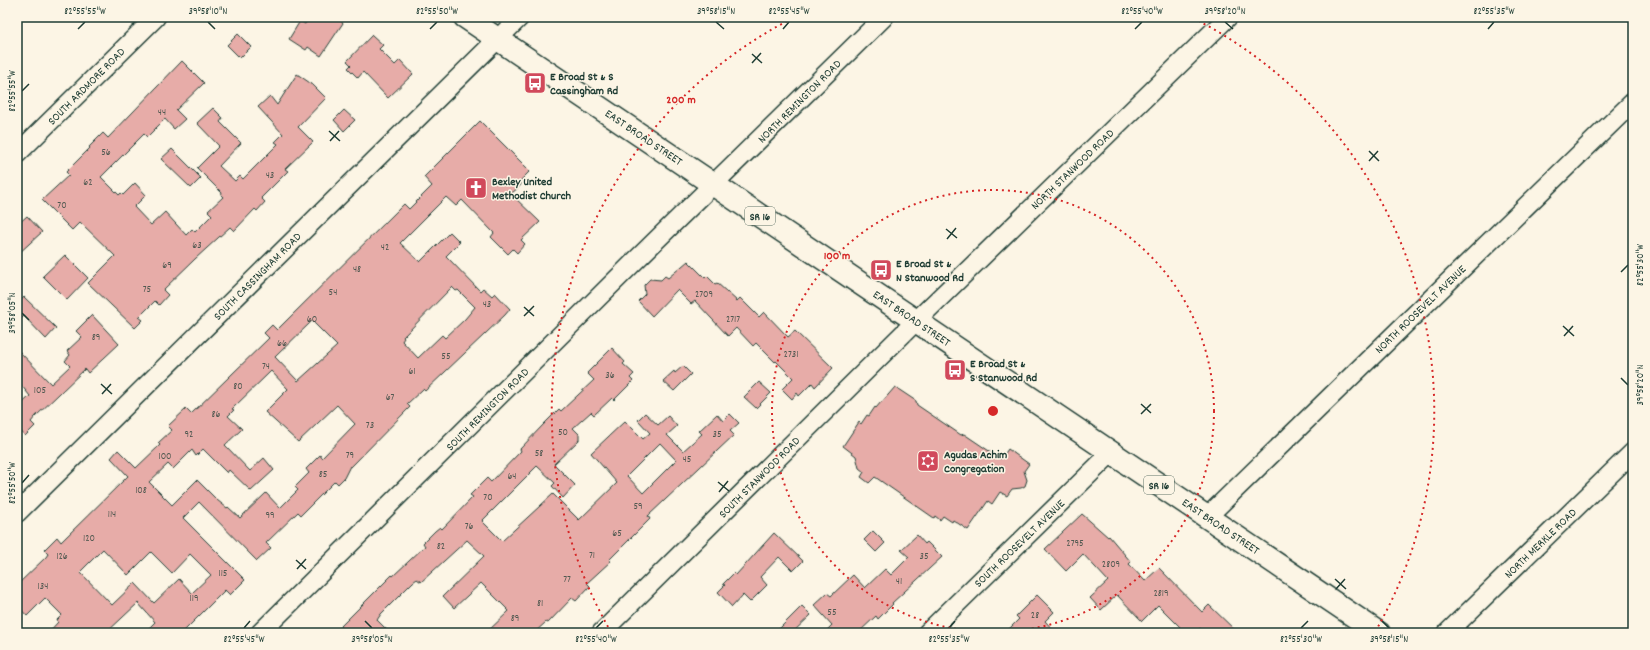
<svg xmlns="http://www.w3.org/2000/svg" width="1650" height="650" font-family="Dekko,sans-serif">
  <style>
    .building { fill: #e7aca8; stroke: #1f3d34; fill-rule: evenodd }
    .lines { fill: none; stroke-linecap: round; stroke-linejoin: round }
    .minor-casing { stroke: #1f3d34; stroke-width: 21 }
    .primary-casing { stroke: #1f3d34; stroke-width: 25 }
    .minor { stroke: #fcf5e5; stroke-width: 18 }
    .primary { stroke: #fcf5e5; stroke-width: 22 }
    .ticks { fill: none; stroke: #1f3d34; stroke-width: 1.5 }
    .ring { fill: none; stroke: #d62828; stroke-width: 2; stroke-dasharray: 2 4 }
    .labels { text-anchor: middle; stroke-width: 3; stroke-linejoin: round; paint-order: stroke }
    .number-label { font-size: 10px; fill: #515951 }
    .shield { fill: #fcf5e5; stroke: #617469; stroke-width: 1 }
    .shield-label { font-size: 11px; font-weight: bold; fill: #1f3d34 }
    .poi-label { font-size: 12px; font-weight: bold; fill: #1f3d34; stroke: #fcf5e5; text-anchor: start }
    .street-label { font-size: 12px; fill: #1f3d34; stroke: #fcf5e5 }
    .centre { fill: #d62828; stroke: #fcf5e5; stroke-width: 2 }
    .ring-label { font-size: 12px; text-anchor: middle; font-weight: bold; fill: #d62828; stroke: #fcf5e5; stroke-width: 3; stroke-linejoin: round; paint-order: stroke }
    .neatline { fill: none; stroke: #1f3d34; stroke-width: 1.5 }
    .ticks-label { font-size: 10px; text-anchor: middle; fill: #1f3d34 }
  </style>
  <rect width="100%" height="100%" fill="#fcf5e5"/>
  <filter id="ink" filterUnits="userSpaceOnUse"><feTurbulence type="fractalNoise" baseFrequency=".025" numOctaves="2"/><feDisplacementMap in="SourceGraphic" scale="8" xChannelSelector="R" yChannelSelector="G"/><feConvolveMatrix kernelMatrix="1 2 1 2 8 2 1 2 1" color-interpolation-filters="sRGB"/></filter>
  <g filter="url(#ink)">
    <path class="building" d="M310,17H335L343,23L321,56L308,47L306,50L289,39L300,21L305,24Z
      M238,34L251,47L240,58L227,45Z
      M372,35L383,45L379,49L395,65L400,60L413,74L388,98L363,72L358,78L348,68L351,65L347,61Z
      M182,61L204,83L176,110L185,119L174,129L165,119L147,137L144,134L101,177L119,195L121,193L123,195L135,183L146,195L134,207L151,225L165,212L186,235L192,229L195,232L212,215L208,211L223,197L221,195L222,193L197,168L219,146L197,123L213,108L223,118L220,122L241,143L219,166L235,181L240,176L243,179L278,144L275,142L283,134L258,107L270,96L277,105L297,74L313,85L326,98L298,127L313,142L285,169L288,171L261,198L265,202L257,211L255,209L234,231L230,227L195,259L163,290L168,295L159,305L155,301L139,317L143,320L135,328L88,283L115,256L80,222L72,230L42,200L69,175L66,172L90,148L89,147L103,133L108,138Z
      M344,110L355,120L344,131L334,120Z
      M480,121L530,171L519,182L521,185L511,194L540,222L521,240L525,244L517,253L513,249L508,254L491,237L494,233L462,200L456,206L446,197L400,243L420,262L450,232L460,242L446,256L480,291L483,288L492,296L495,293L510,309L505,315L425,391L423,389L407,404L410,407L351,467L350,466L344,478L338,484L335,481L301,515L298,512L266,543L271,548L257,561L199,502L183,518L245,580L230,595L225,590L182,633H144L155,622L138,603L106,633H48L58,622L57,620L62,615L45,598L27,616L17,605V585L46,557L48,554L44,550L57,537L61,542L128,476L111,458L118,450L136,468L160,445L158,443L172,430L168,426L186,409L191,414L269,338L264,333L272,325L277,330L404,204L409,209L432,186L424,177ZM452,287L456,291L458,290L475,307L465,319L445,338L442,335L418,358L402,341L404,338L403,337ZM312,321L337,346L298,381L275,357ZM271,371L288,389L265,412L298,442L337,405L355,424L322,458L320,455L306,469L309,473L295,487L298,490L280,508L266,493L240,518L228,507L227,508L217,500L197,480L172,505L149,482L168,464L173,469L192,450L196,456L203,449L227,473L229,470L251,491L274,470L264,458L250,471L225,445L242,429L228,416L234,410L232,409ZM103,549L128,575L151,552L172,573L190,554L211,575L192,593L179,579L154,603L135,583L112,605L80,572Z
      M172,149L201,178L191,188L161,159Z
      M27,216L42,232L17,255V225Z
      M65,255L88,278L67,300L43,276Z
      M688,261L705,278L707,276L715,284L717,283L737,301L740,298L759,317L764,312L788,337L795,331L833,368L815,387L812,383L799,396L797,393L792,399L782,389L793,378L776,361L775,362L756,343L753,346L736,328L728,336L695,301L691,304L677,290L652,316L638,301L645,294L644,285L650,279L661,280L665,276L668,278Z
      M24,297L56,328L46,339L24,316L17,323V304Z
      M92,315L119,344L88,373L85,369L35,417L31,422L35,426L25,436L17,427V408L30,396L17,380V349L51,384L70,366L65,361L70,355L67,351L82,337L76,331Z
      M612,348L625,362L623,364L634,374L630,378L633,381L614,400L612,398L594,415L591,412L573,428L579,434V440L554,464L575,485L563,498L552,486L555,483L537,466L482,521L502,541L553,494L579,520L617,483L591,453L625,421L643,439L650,433L638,420L645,413L658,425L668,416L677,426L667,435L683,451L702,434L699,431L717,414L723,421L730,414L739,423L730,431L734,435L648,516L650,519L609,560L611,561L587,583L590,586L576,601L572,598L548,623L546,622L534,633H486L509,611L481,583L454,608L443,596L484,556L467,540L421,582L417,579L413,582L381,614L377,620L390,633H334L392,575L393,576L425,546L423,543L435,531L440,527L442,529L473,497L470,495L487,478L491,482L521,451L520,449L544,424L559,409L561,411L594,380L587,373ZM660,443L676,460L643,493L627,476Z
      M683,366L691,374L674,391L663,381L674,371L675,373Z
      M759,382L771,393L756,408L744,397Z
      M895,387L916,401L917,405L961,435L964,434L1001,459L1008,449L1029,464L1024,471L1027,480L1025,486L1021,488L1012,489L1007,496L1000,492L992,504L988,501L968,530L953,520L952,522L943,516L940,520L935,516L934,518L875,477L869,483L861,477L864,472L859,468L856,456L843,446L859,422L861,424L867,415L869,416L875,407L876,408L881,402H882Z
      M1082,514L1108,537L1109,536L1131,562L1129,564L1145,581L1159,568L1202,612L1209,605L1238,633H1205L1200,628L1195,633H1174L1180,627L1158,605L1142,621L1117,595L1101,610L1090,598L1108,581L1083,554L1066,571L1045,549Z
      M873,531L885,543L876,552L864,540Z
      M774,533L803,561L793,571L779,557L760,577L767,585L750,602L743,595L732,607L718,592L725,585L723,584L734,573L736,575Z
      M917,535L925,544L927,542L942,557L892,603L893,604L878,619L876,616L858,633H824L832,625L814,605L827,593L831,596L853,575L865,588L885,569L891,575L909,557L901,550Z
      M1037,595L1054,612L1045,621L1056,633H1005L1019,619L1016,616Z
      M802,606L811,615L792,633H775Z"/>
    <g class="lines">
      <g class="minor-casing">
        <path id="minor" d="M17,154L156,17
          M17,513L520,17
          M1207,517L1633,102
          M260,633L634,262L884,17
          M601,633L916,321L1228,17
          M927,633L1111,453
          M1447,633L1633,452"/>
      </g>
      <g class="primary-casing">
        <path id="primary" d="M465,17L1379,633"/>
      </g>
      <use href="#minor" class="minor"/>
      <use href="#primary" class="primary"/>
    </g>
  </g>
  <path class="ticks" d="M208,22L215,29M716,22L724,29M1225,22L1233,29M78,29L85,22M430,29L437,22M783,29L789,22M1135,29L1142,22M1488,29L1494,22M752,54L762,63M752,63L761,53M22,91L29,84M329,131L340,141M330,141L339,131M1369,151L1379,161M1369,161L1378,151M946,229L957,238M947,239L956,228M1621,272L1628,265M524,307L534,316M22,313L29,320M524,316L534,306M1563,326L1574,336M1564,336L1573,326M1621,378L1628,385M101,384L112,394M102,394L111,384M1141,404L1151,413M1141,414L1151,404M718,482L729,491M22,483L29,475M719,492L728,481M296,560L306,569M297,569L306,559M1335,579L1346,589M1336,589L1345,579M365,621L372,628M1382,621L1389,628M244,628L250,621M596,628L603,621M949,628L955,621M1301,628L1308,621"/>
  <g class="ring">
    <circle cx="993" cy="411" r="221"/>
    <path d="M611 632A441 441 0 0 1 793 18M1193 18A441 441 0 0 1 1375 632"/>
  </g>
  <defs>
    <g id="bus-square" transform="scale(1.15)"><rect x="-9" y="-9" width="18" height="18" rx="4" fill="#d1495b" stroke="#fcf5e5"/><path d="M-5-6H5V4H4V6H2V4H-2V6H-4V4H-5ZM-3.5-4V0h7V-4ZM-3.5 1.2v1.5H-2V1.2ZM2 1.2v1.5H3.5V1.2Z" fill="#fff"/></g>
    <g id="church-square" transform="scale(1.15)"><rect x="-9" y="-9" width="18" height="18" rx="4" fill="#d1495b" stroke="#fcf5e5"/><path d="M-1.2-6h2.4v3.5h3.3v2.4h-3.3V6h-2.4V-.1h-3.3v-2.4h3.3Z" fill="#fff"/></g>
    <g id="synagogue-square" transform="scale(1.15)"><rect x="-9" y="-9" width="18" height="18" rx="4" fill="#d1495b" stroke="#fcf5e5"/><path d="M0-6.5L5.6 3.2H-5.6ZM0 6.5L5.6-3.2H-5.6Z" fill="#fff"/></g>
  </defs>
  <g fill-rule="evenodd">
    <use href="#bus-square" x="535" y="83"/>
    <use href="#church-square" x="476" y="188"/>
    <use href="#bus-square" x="881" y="270"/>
    <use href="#bus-square" x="955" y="370"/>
    <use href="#synagogue-square" x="928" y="461"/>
  </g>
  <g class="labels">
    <g class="number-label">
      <text x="162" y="115">44</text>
      <text x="106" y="155">56</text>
      <text x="270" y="178">43</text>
      <text x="88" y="185">62</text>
      <text x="62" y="208">70</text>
      <text x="197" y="248">63</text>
      <text x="385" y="250">42</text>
      <text x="167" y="268">69</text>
      <text x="357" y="272">48</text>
      <text x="147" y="292">75</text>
      <text x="333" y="295">54</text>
      <text x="704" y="297">2709</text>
      <text x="487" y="307">43</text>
      <text x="312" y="322">60</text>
      <text x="733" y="322">2717</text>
      <text x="96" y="340">89</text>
      <text x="282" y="346">66</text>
      <text x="791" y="357">2731</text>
      <text x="446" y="359">55</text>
      <text x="266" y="369">74</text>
      <text x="412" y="374">61</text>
      <text x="610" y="378">36</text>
      <text x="238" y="389">80</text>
      <text x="40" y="393">105</text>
      <text x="390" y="400">67</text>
      <text x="216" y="417">86</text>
      <text x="370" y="428">73</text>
      <text x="563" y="435">50</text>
      <text x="189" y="437">92</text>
      <text x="717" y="437">35</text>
      <text x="539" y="456">58</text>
      <text x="350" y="458">79</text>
      <text x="165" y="459">100</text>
      <text x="687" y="462">45</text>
      <text x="323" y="477">85</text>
      <text x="512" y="479">64</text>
      <text x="141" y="493">108</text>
      <text x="488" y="500">70</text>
      <text x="638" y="509">59</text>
      <text x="112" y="517">114</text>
      <text x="270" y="518">99</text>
      <text x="469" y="529">76</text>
      <text x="617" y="536">65</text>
      <text x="89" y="541">120</text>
      <text x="1075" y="546">2795</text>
      <text x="441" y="549">82</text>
      <text x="592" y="558">71</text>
      <text x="62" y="559">126</text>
      <text x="924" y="559">35</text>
      <text x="1111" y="567">2809</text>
      <text x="223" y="576">115</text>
      <text x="567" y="582">77</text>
      <text x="899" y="584">41</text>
      <text x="43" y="589">134</text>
      <text x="1161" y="596">2819</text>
      <text x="194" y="601">119</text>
      <text x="540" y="606">81</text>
      <text x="832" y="615">55</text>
      <text x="1035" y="618">28</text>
      <text x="515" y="621">89</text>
    </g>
    <g class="shield">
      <rect x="745" y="207" width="30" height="18" rx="3"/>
      <rect x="1144" y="476" width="30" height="18" rx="3"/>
    </g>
    <g class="shield-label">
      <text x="760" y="220">SR 16</text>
      <text x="1159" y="489">SR 16</text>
    </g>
    <g class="poi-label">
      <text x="550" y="80">E Broad St &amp; S<tspan x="550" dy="14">Cassingham Rd</tspan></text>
      <text x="492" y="185">Bexley United<tspan x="492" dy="14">Methodist Church</tspan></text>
      <text x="896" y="267">E Broad St &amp;<tspan x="896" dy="14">N Stanwood Rd</tspan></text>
      <text x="970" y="367">E Broad St &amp;<tspan x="970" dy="14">S Stanwood Rd</tspan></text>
      <text x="944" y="458">Agudas Achim<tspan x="944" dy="14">Congregation</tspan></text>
    </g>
    <g class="street-label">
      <text transform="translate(86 86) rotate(-45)" y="4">SOUTH ARDMORE ROAD</text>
      <text transform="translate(799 101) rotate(-45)" y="4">NORTH REMINGTON ROAD</text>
      <text transform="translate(644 137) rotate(34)" y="4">EAST BROAD STREET</text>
      <text transform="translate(1072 169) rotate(-44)" y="4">NORTH STANWOOD ROAD</text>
      <text transform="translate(257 276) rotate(-45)" y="4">SOUTH CASSINGHAM ROAD</text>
      <text transform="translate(1420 309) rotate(-44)" y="4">NORTH ROOSEVELT AVENUE</text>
      <text transform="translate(912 318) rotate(34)" y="4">EAST BROAD STREET</text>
      <text transform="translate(487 409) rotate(-45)" y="4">SOUTH REMINGTON ROAD</text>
      <text transform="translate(759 477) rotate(-45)" y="4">SOUTH STANWOOD ROAD</text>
      <text transform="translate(1221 526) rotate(34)" y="4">EAST BROAD STREET</text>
      <text transform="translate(1019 543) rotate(-44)" y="4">SOUTH ROOSEVELT AVENUE</text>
      <text transform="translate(1540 543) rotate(-44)" y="4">NORTH MERKLE ROAD</text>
    </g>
  </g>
  <circle cx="993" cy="411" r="6" class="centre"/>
  <g class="ring-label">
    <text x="681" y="103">200 m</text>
    <text x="837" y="259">100 m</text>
  </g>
  <rect width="1650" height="650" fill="none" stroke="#fcf5e5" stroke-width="44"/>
  <rect x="22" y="22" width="1606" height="606" class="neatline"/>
  <g class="ticks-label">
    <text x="85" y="14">82°55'55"W</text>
    <text x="208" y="14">39°58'10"N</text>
    <text x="437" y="14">82°55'50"W</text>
    <text x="716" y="14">39°58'15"N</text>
    <text x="789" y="14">82°55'45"W</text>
    <text x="1142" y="14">82°55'40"W</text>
    <text x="1225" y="14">39°58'20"N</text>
    <text x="1494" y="14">82°55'35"W</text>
    <text transform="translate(11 91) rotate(-90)" y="4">82°55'55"W</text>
    <text transform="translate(1639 265) rotate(-90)" y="4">82°55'30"W</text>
    <text transform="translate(11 313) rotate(-90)" y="4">39°58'05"N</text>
    <text transform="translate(1639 385) rotate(-90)" y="4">39°58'20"N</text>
    <text transform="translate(11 483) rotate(-90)" y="4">82°55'50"W</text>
    <text x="244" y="642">82°55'45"W</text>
    <text x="372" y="642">39°58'05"N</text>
    <text x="596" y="642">82°55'40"W</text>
    <text x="949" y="642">82°55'35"W</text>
    <text x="1301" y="642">82°55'30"W</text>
    <text x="1389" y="642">39°58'15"N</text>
  </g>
</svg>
